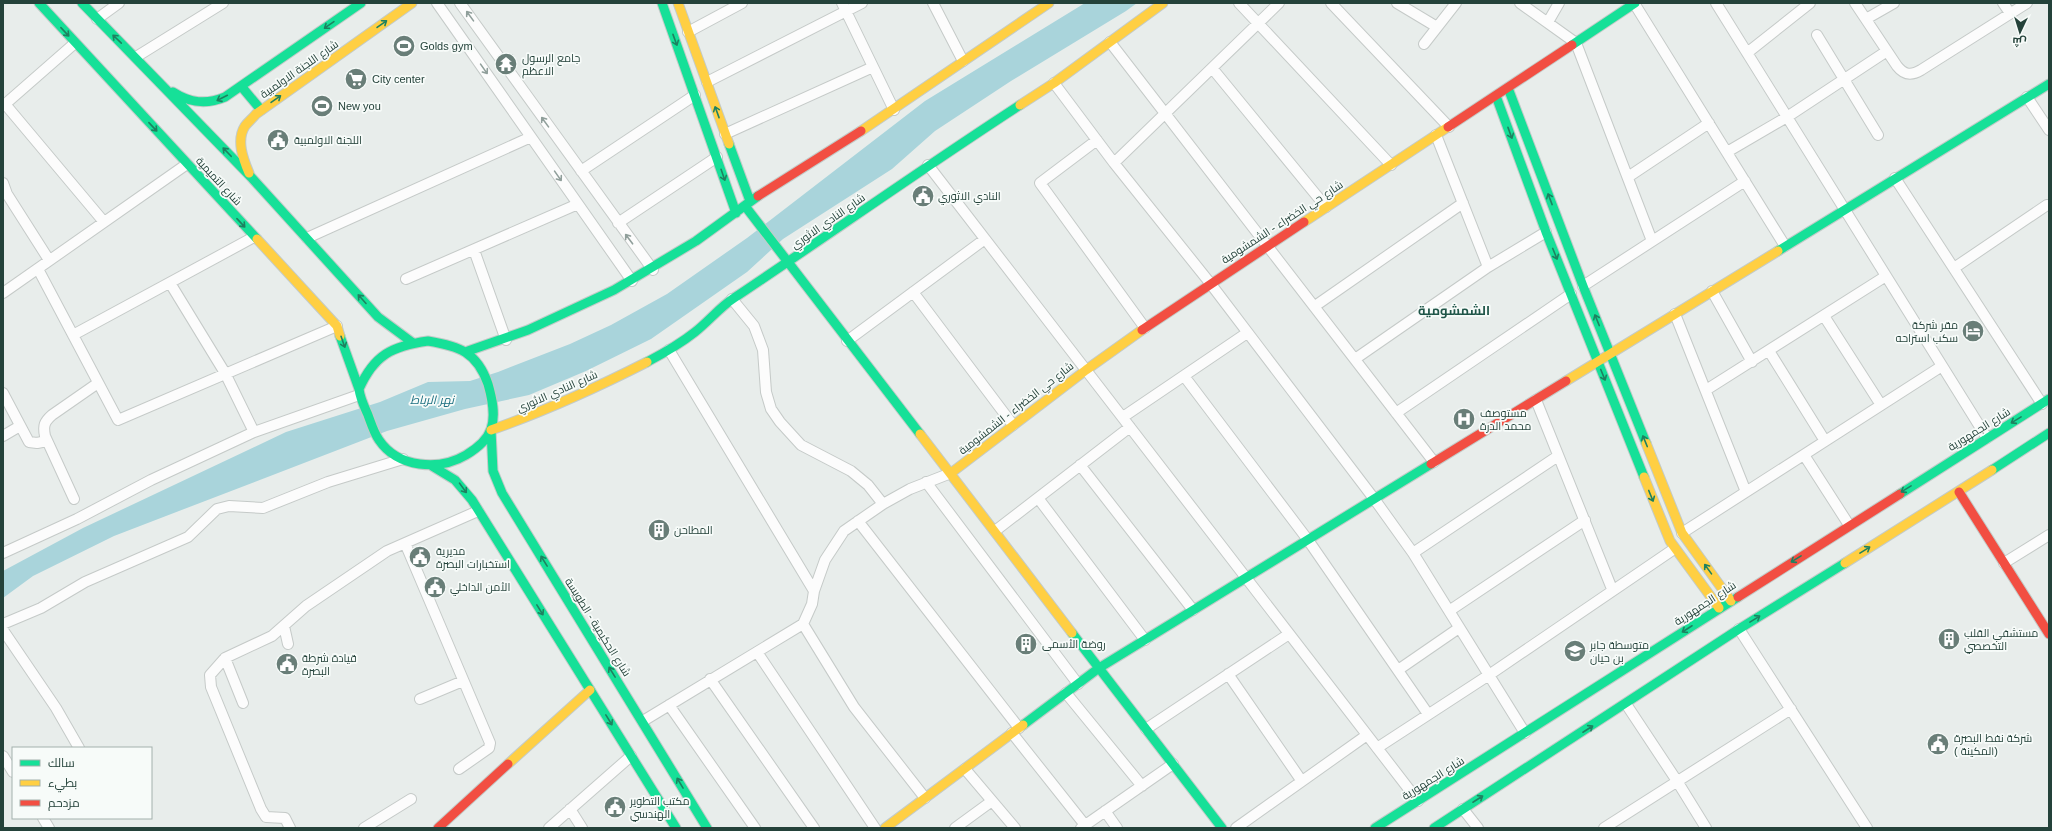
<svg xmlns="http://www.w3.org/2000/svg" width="2052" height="831" font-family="Helvetica,Cairo,sans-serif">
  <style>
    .water { fill: #a9d4db }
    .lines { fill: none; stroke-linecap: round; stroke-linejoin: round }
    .street-casing { stroke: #c5cac8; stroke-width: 12 }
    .fast-casing { stroke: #c3cbc8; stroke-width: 11 }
    .slow-casing { stroke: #c3cbc8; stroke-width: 11 }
    .jam-casing { stroke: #c3cbc8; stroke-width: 11 }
    .street { stroke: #fcfcfc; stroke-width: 10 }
    .fast { stroke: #16e098; stroke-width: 9 }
    .slow { stroke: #ffcf43; stroke-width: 9 }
    .jam { stroke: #f24e42; stroke-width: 9 }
    .oneway { stroke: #909f9b }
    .oneway2 { stroke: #1e8160 }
    .labels { text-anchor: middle; stroke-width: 3.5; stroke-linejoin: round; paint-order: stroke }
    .poi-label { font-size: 11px; fill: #24423a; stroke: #f7fbf9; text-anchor: start }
    .street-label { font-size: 11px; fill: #24423a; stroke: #f7fbf9 }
    .water-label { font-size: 12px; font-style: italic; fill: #1c6f80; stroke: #f7fbf9 }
    .quarter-label { font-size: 13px; font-weight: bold; fill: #1f5548; stroke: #f7fbf9 }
  </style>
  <rect width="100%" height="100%" fill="#e8edeb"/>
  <path class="water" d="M1085,3H1137L1126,11L1011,81L935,131L892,169L783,239L747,272L651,339L586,371L529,395L465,409L387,431L114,536L33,576L3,598V571L83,528L286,432L380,402L428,382L470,381L498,372L570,344L611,325L667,294L747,238L925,101Z"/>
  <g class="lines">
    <g class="street-casing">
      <path id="street" d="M437,3L632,281
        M460,3L653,270
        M842,3L894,110
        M933,3L963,61
        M1239,3L1391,165
        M1331,3L1449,127
        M1397,3L1437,27
        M1520,3L1576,43L1652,241
        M1634,3L1785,246
        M1716,3L1987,438
        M1855,3L1897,66C1904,75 1911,76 1921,70L2027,3
        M2003,3L2010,13
        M97,19L119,3
        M1866,19L1894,3
        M1548,22L1559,3
        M688,32L742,3
        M1817,35L1878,135
        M1110,42L1434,462
        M1424,44L1456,3
        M1747,53L1810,3
        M136,57L223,3
        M1212,68L1326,207
        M707,82L862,3
        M1054,83L1114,163L1210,283L1375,500L1413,553L1525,733
        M2027,97L2049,130
        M5,104L104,222
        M3,106L75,43
        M725,134L873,67
        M1436,135L1488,267
        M1097,140L1040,183L1145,328
        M1727,152L1787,117L1887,51
        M1114,163L1279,3
        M928,165L1418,801
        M581,171L695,95
        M1628,177L1709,123
        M1895,178L2042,404
        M3,183L7,194L49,260
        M618,223L717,157
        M307,238L531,137
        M474,250L506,340
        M1954,268L2047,205
        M38,269L118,420L337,326
        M406,279L578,204
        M170,283L225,373L254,432
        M1583,286L1745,181
        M1712,291L1752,362
        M913,292L1013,425
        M3,293L187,164
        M732,299L754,326L763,350L766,392L771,409L780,422L801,445L851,471L868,485L883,504
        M1315,306L1463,203
        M1675,314L1746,492
        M1824,316L1881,405
        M73,335L254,237
        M847,341L985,239
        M669,350L814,591
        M1769,351L1825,441
        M1355,359L1488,267L1546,232
        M1184,376L1308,540L1428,714
        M1706,390L1886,276
        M3,393L29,442L37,443L47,441
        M1536,400L1612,589
        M1396,413L1571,294
        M1123,417L1247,333
        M3,436L20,426
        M1804,455L1849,525
        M1080,465L1193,610
        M926,482L1078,684
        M1038,498L1145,640
        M74,499L45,436C43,426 44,422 52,415L98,383
        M858,521L1019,728
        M995,531L1130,427
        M1682,533L1942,366
        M405,543L490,743L489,748L459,769
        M3,553L77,519L151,480L254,432L359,395
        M1413,553L1558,456
        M2004,563L2049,535
        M1449,611L1585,520
        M3,624L41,608L85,582L188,537L217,509L229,506L263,508L328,482L403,459
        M803,624L854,707L925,798
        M284,626L288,644
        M1739,629L1867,828
        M3,630L56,708L79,748
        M757,652L875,828
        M225,658L243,703
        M1398,670L1459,628
        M1228,674L1301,780
        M710,679L814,828
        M1066,693L1142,786
        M420,699L463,681
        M1626,704L1677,781L1706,828
        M669,705L755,828
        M643,721L803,624L812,604L814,591L825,560L844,531L883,504L910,489L951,473
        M1146,729L1289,634
        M1012,733L1085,825
        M1377,748L1489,675L1674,549
        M3,756L13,772
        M965,769L1015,828
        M570,809L582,828
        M1463,809L1478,828
        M1105,811L1117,828
        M43,818L49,828
        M290,828L285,818L266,817L261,809L211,687L210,675L225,658L272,636L306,606L387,551L478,511
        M364,828L411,799
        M549,828L631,756
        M955,828L992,801
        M1081,828L1173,764
        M1236,828L1367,735
        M1604,828L1791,709"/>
    </g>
    <g class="fast-casing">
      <path id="fast" d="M39,3L257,239
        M82,3L251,177L378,317L413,343
        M662,3L736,213
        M1572,45L1635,3
        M241,86L261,110
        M1508,88L1583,286L1646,443
        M173,92C190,103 206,105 225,97L361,3
        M1496,96L1546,232L1644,477
        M729,144L750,201
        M745,206L920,434
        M1778,251L2049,84
        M340,336L359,389
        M428,341C459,346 477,352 488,384C492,398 496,415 491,429C487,441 476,449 466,455C439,471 398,468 379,440C374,433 371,423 368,415C364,406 360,398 359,389C374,355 392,346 428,341Z
        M468,351L528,330L614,290L696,241L758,196
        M647,362C664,353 680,344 695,332C709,321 720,307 734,298C830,234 923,168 1020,105
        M491,430L493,471L502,493L707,828
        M432,466L455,480L472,500L676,828
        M1992,470L2049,433
        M1900,494L2049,399
        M1072,633L1222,828
        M1023,725L1099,668L1431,464
        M1375,828L1738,597
        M1434,828L1739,629L1845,563"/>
    </g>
    <g class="slow-casing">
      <path id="slow" d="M678,3L729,144
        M1020,105L1054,83L1163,3
        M861,131L1049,3
        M249,173C243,159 236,140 245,126C248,122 253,118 256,114L412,3
        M1304,222L1448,127
        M257,239L337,326L340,336
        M1566,381L1778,251
        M491,430C545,411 596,388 647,362
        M920,434L1072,633
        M1646,443L1682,533L1731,601
        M951,473L1086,370L1142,330
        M1644,477L1670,541L1719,608
        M1845,563L1992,470
        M508,764L590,690
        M885,828L1023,725"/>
    </g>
    <g class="jam-casing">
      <path id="jam" d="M1448,127L1572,45
        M758,196L861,131
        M1142,330L1304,222
        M1431,464L1566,381
        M1959,492L2049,634
        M1738,597L1900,494
        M438,828L508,764"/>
    </g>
    <use href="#street" class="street"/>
    <use href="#fast" class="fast"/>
    <use href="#slow" class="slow"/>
    <use href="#jam" class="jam"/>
  </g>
  <defs><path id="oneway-shaft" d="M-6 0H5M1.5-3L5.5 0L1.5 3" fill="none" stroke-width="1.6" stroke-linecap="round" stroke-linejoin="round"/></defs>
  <g class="oneway">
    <use href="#oneway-shaft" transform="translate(470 16) rotate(-126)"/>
    <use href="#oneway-shaft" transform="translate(484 69) rotate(55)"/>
    <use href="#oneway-shaft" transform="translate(545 122) rotate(-126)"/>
    <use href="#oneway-shaft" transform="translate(558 176) rotate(55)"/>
    <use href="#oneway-shaft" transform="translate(629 239) rotate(-127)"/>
  </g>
  <g class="oneway2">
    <use href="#oneway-shaft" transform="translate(382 24) rotate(-35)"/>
    <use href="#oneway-shaft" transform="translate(329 25) rotate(145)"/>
    <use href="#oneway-shaft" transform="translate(65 32) rotate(47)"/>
    <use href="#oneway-shaft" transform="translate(117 39) rotate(-136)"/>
    <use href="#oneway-shaft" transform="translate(675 40) rotate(70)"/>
    <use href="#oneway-shaft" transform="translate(222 98) rotate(153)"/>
    <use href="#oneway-shaft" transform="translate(276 99) rotate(-35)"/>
    <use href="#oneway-shaft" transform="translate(717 112) rotate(-110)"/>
    <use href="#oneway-shaft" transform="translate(153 127) rotate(47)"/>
    <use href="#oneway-shaft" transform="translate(1510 133) rotate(70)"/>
    <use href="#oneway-shaft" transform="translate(227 152) rotate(-134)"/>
    <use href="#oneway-shaft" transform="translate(723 175) rotate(71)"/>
    <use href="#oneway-shaft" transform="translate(1550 199) rotate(-111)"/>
    <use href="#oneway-shaft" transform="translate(241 223) rotate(47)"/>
    <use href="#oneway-shaft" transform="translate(1555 254) rotate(68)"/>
    <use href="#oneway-shaft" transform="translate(362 299) rotate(-132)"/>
    <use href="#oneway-shaft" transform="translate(1597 320) rotate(-112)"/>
    <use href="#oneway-shaft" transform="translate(343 342) rotate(71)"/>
    <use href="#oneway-shaft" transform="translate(1603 375) rotate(68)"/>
    <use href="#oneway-shaft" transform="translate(2016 420) rotate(148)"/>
    <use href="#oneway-shaft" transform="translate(1645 441) rotate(-112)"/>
    <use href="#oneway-shaft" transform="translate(463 488) rotate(54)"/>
    <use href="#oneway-shaft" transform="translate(1906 489) rotate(148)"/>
    <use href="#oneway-shaft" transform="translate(1651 496) rotate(68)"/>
    <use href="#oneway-shaft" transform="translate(1865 550) rotate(-32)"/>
    <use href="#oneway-shaft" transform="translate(1796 559) rotate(148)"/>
    <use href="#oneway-shaft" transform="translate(544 561) rotate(-122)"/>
    <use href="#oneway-shaft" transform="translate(1708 569) rotate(-126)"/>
    <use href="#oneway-shaft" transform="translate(540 610) rotate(58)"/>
    <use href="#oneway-shaft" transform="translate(1755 619) rotate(-32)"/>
    <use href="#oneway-shaft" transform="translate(1687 629) rotate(147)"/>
    <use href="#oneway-shaft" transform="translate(612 672) rotate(-122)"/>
    <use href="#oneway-shaft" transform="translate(609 720) rotate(58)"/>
    <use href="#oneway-shaft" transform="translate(1588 729) rotate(-33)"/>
    <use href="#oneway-shaft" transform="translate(680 783) rotate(-121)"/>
    <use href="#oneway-shaft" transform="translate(1478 799) rotate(-33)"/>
  </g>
  <defs>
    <g id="stadium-disc" transform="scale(1.15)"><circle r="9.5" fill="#697e78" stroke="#f7fbf9"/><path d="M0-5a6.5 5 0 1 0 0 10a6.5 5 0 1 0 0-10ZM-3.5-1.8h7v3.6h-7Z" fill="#fff"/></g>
    <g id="temple-disc" transform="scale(1.15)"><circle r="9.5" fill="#697e78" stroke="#f7fbf9"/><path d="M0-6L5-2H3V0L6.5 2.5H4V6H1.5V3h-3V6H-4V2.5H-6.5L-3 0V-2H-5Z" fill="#fff"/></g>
    <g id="supermarket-disc" transform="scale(1.15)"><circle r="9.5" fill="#697e78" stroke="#f7fbf9"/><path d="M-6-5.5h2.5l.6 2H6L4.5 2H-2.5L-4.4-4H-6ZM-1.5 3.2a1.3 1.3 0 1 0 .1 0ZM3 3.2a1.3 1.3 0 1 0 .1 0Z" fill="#fff"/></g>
    <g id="civic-disc" transform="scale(1.15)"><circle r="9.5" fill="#697e78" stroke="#f7fbf9"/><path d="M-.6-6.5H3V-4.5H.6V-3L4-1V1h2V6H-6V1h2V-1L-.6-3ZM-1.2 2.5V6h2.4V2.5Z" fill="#fff"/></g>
    <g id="hotel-disc" transform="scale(1.15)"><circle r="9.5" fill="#697e78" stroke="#f7fbf9"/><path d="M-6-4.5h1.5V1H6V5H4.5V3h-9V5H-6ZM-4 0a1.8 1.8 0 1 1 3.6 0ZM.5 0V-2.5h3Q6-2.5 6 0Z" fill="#fff"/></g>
    <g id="hospital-disc" transform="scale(1.15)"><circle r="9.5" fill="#697e78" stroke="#f7fbf9"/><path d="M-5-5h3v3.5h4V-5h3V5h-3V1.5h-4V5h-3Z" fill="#fff"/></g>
    <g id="building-disc" transform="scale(1.15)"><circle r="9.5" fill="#697e78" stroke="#f7fbf9"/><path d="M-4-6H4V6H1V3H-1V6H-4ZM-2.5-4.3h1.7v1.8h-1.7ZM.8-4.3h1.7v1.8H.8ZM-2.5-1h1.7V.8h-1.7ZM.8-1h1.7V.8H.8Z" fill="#fff"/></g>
    <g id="school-disc" transform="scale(1.15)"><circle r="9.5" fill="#697e78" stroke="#f7fbf9"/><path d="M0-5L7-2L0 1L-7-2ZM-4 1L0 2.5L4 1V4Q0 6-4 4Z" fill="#fff"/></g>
  </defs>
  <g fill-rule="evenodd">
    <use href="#stadium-disc" x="404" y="46"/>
    <use href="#temple-disc" x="506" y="64"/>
    <use href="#supermarket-disc" x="356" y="79"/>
    <use href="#stadium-disc" x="322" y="106"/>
    <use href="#civic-disc" x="278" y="140"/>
    <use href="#civic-disc" x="923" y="196"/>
    <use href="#hotel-disc" x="1973" y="331"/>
    <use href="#hospital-disc" x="1464" y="419"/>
    <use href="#building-disc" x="659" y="530"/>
    <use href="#civic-disc" x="420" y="557"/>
    <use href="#civic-disc" x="435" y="587"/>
    <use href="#building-disc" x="1949" y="639"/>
    <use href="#building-disc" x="1026" y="644"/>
    <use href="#school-disc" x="1575" y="651"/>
    <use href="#civic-disc" x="287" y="664"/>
    <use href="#civic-disc" x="1938" y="744"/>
    <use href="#civic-disc" x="615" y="807"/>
  </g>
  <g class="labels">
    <g class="poi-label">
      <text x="420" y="50">Golds gym</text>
      <text x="522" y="62">جامع الرسول<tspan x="522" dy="13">الاعظم</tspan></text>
      <text x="372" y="83">City center</text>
      <text x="338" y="110">New you</text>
      <text x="294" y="144">اللجنة الاولمبية</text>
      <text x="938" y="200">النادي الاثوري</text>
      <text x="1958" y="329" text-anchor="end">مقر شركة<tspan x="1958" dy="13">سكب استراحه</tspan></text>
      <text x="1480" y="417">مستوصف<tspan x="1480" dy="13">محمد الدرة</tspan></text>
      <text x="674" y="534">المطاحن</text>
      <text x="436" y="555">مديرية<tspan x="436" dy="13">استخبارات البصرة</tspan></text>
      <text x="450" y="591">الأمن الداخلي</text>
      <text x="1964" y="637">مستشفي القلب<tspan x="1964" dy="13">التخصصي</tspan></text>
      <text x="1042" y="648">روضة الأسمى</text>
      <text x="1590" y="649">متوسطة جابر<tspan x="1590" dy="13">بن حيان</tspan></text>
      <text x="302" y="662">قيادة شرطة<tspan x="302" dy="13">البصرة</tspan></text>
      <text x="1954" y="742">شركة نفط البصرة<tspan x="1954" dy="13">( المكينة)</tspan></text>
      <text x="630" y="805">مكتب التطوير<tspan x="630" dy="13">الهندسي</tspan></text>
    </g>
    <g class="street-label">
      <text transform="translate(299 69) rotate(-35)" y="4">شارع اللجنة الاولمبية</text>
      <text transform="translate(219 181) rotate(47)" y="4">شارع التميمية</text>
      <text transform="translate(828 221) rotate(-35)" y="4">شارع النادي الاثوري</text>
      <text transform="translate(1282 222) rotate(-33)" y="4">شارع حي الخضراء - الشمشومية</text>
      <text transform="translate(557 391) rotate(-24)" y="4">شارع النادي الاثوري</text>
      <text transform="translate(1016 408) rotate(-38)" y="4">شارع حي الخضراء - الشمشومية</text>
      <text transform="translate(1979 429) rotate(-32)" y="4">شارع الجمهورية</text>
      <text transform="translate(1705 603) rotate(-33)" y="4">شارع الجمهورية</text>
      <text transform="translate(598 627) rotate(58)" y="4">شارع الحكيمية - الطويسة</text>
      <text transform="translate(1433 778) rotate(-32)" y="4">شارع الجمهورية</text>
    </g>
    <g class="water-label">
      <text x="432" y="404">نهر الرباط</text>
    </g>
    <g class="quarter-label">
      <text x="1454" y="315">الشمشومية</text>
    </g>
  </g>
  <rect width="2052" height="831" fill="none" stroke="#24423a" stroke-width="8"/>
  <rect x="12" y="747" width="140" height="72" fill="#f7fbf9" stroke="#a3b1ad"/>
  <rect x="20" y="760" width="20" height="6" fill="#16e098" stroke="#a3b1ad"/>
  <text x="48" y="767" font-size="12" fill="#24423a">سالك</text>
  <rect x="20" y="780" width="20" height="6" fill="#ffcf43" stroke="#a3b1ad"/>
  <text x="48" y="787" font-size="12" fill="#24423a">بطيء</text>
  <rect x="20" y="800" width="20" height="6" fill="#f24e42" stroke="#a3b1ad"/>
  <text x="48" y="807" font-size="12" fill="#24423a">مزدحم</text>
  <g transform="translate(2020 32) rotate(184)" stroke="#f7fbf9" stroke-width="3" paint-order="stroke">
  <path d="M0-3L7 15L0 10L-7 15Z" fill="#24423a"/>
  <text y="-6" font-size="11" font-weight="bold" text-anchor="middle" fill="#24423a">ش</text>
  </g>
</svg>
